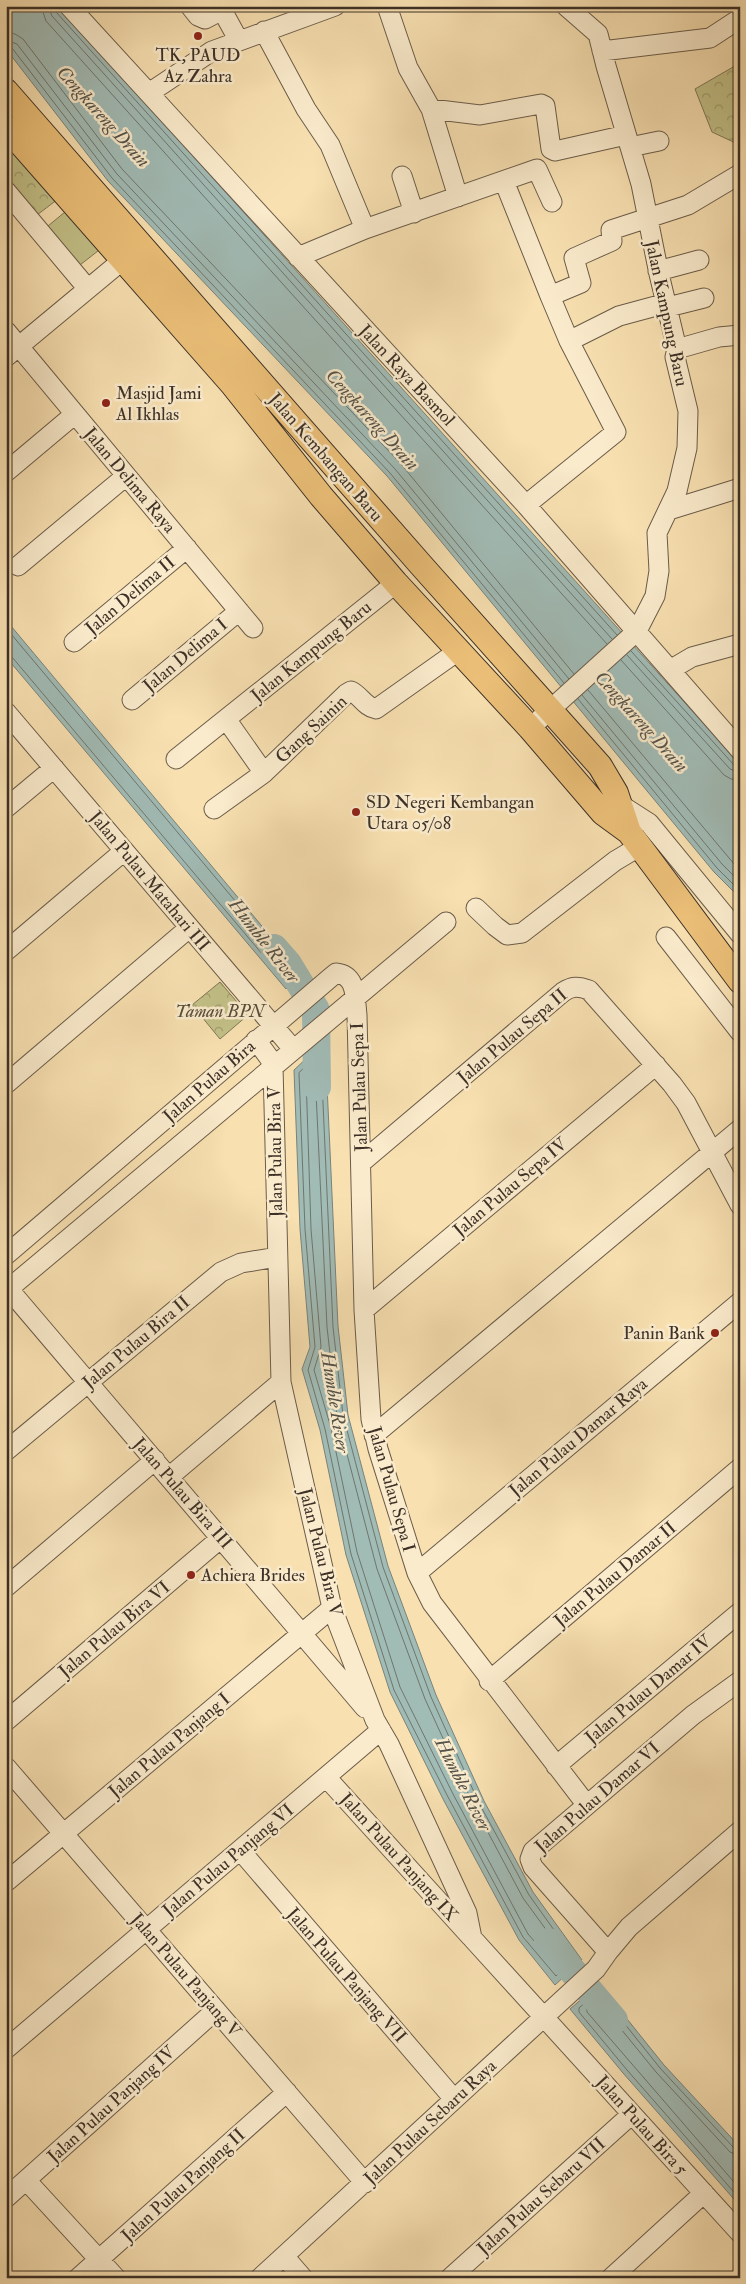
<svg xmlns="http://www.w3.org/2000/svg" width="746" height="2284" font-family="'IM FELL Double Pica',serif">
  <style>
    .grass { fill: #c3c188; stroke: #807858 }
    .park { fill: url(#park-crowns); stroke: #807858 }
    .water { fill: #a1bbb5; stroke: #79837c }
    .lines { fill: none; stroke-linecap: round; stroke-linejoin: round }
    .shore { stroke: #6e766e; stroke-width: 1 }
    .river { stroke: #a1bbb5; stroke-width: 28 }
    .minor-casing { stroke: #6b5c4a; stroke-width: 21 }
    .major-casing { stroke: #3c3027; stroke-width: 26 }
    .minor { stroke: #faebcc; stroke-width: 19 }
    .major { stroke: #ecc078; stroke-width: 24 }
    .poi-dot { fill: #8f2418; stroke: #faebcc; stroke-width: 2 }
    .labels { text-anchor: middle; stroke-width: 5; stroke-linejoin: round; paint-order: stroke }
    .poi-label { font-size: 18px; fill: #3c3027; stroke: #faebcc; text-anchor: start }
    .street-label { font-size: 18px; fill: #3c3027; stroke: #faebcc }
    .park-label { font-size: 18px; font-style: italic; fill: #574d3a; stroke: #faebcc }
    .water-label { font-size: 19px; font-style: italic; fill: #55534a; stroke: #faebcc }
  </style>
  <defs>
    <pattern id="park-crowns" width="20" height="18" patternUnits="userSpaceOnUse" patternTransform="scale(1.25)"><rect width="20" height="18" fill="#c3c188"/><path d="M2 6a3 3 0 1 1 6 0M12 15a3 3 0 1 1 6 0" fill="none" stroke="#a09d6f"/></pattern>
  </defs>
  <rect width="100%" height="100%" fill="#f8e0b1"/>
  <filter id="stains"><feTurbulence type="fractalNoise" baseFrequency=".004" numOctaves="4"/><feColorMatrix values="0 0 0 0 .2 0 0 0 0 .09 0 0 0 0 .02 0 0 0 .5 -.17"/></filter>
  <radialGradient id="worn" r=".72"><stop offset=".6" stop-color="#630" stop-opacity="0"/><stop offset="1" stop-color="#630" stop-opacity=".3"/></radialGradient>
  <path class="grass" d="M71,207L103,247L80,265L48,226Z"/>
  <path class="park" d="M740,63V145L712,132L695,89Z
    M6,138L58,199L33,218L6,187Z
    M220,982L248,1015L220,1039L192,1005Z"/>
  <path class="water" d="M6,6H58L740,764V898L714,872L387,476L108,181L6,49Z
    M6,620L302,974L286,989L6,657Z
    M325,1041L338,1326L348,1415L388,1566L436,1695L484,1801L533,1892L582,1960L555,1985L519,1940L443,1799L390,1692L346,1555L320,1430L302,1369L310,1347L300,1229L294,1070Z
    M599,1984L664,2065L740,2147V2206L623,2073L570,2009Z"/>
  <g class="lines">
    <path class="shore" d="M41,6L46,21L607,644
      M48,6L52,16L612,639
      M55,6L56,12L617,635
      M6,32L15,34L23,39L122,169L401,464L574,674
      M6,40L17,44L117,174L395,469L569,679
      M6,46L12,48L112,178L390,473L564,683
      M6,628L294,971V974L288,980H284L12,657L6,654
      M631,651L734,765L740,767
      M627,655L730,769L740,773
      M621,660L724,775L731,779L740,780
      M588,690L740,871
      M582,695L722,864L740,882
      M578,699L717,868L740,891
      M317,1056L321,1058L333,1327L343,1415L383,1567L431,1697L479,1803L529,1895L574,1958L556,1976L523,1937L448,1797L394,1690L351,1554L325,1429L308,1370L315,1347L305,1229L299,1073Z
      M312,1069L315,1071L327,1327L337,1416L377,1569L425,1699L474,1806L523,1898L566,1957L557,1967L528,1934L453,1794L400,1687L357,1552L331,1428L314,1370L321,1347L311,1229L306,1076Z
      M740,2150L734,2148L660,2068L600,1993L597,1992L579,2008V2012L627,2070L740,2199
      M740,2156L730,2152L656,2072L599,2002L596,2001L587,2009V2012L740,2189"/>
    <path class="river" d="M274,948L288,964L316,1010L317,1087
      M548,1942L614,2020"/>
    <g class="minor-casing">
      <path id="minor" d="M69,6L526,505L740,750
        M190,6L198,16L205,19L222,10L239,41
        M387,6L408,68L431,109L458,197
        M264,31L306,109L330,145L365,229
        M602,51L710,38L736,21
        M149,93L212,51L335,6
        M431,109L480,115L541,104L545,106L551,149L555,151L626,135
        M630,147L659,141
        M402,176L414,213
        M504,181L550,296
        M6,191L88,289
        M298,257L365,229L537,169L552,202
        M658,271L699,260
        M668,307L704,298
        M6,331L253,628
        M569,341L619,316L667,303
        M677,349L719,337L740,335
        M6,357L124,259
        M6,472L75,414
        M526,505L616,432L569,341L550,296L581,283L574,258L612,241L611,230L688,205L740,174
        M669,510L740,488
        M18,566L126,476
        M74,642L187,548
        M670,670L692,657L740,644
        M132,700L239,611
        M6,712L293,1049
        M226,719L264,773
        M530,728L637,631L655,596L659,571L657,533L677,491L687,448L688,411L675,357L677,349L659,274L641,184L606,66L598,34L566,6
        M176,759L396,583
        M621,805L649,823L740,934
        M6,808L54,768
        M214,809L264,773L346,694L351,691C360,695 365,707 376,709L458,651
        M476,908L495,926L507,935L522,933L615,861L640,846
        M666,937L740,1032
        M6,951L124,851
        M256,1040L270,1059L273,1066L281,1382L332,1608L375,1720L389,1744L467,1913L472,1938L740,2233
        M6,1084L189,928
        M362,1162L563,992C572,986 578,986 589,990L672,1084L686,1103L740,1205
        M6,1255L330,978L336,973C357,975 355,998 357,1015L364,1310L371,1419L378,1449L417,1573L432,1603L586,1804
        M6,1286L365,1708
        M6,1291L446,922
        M364,1310L656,1065
        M374,1435L740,1129
        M6,1451L221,1272L241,1263L277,1257
        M169,1477L281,1382
        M417,1573L740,1302
        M6,1587L155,1460
        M489,1681L740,1468
        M6,1721L221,1538
        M556,1766L740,1612
        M6,1767L365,2183
        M326,1777L471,1937
        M240,1850L454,2099
        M6,1882L332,1608
        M608,1952L533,1867L530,1859L533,1851L693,1715L740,1681
        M6,2049L381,1730
        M26,2180L116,2278
        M6,2198L216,2010
        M284,2256L303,2278
        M78,2278L287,2092
        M260,2278L596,1969L608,1952L629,1927L740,1831
        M450,2278L632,2114
        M611,2278L704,2193"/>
    </g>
    <g class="major-casing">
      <path id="major" d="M6,91L421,565L600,766L616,793L629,832L740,981
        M6,127L232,384L321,496L396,583L530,728L603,813L629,832"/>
    </g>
    <use href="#minor" class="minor"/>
    <use href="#major" class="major"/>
  </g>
  <g class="poi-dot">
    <circle cx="198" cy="36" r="5"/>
    <circle cx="106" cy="403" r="5"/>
    <circle cx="356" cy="812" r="5"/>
    <circle cx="715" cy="1333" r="5"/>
    <circle cx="191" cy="1575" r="5"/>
  </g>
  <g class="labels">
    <g class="poi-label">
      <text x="198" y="61" text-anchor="middle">TK, PAUD<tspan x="198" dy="21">Az Zahra</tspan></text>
      <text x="116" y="399">Masjid Jami<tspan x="116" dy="21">Al Ikhlas</tspan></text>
      <text x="366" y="808">SD Negeri Kembangan<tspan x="366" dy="21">Utara 05/08</tspan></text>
      <text x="705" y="1339" text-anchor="end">Panin Bank</text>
      <text x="201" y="1581">Achiera Brides</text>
    </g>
    <g class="street-label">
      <text transform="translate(667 313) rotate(78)" y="6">Jalan Kampung Baru</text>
      <text transform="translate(407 375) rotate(47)" y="6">Jalan Raya Basmol</text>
      <text transform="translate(326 457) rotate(49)" y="6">Jalan Kembangan Baru</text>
      <text transform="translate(130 480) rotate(50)" y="6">Jalan Delima Raya</text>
      <text transform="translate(130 595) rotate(-40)" y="6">Jalan Delima II</text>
      <text transform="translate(311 651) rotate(-39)" y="6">Jalan Kampung Baru</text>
      <text transform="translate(185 655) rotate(-40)" y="6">Jalan Delima I</text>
      <text transform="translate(311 729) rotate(-43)" y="6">Gang Sainin</text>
      <text transform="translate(150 881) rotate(50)" y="6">Jalan Pulau Matahari III</text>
      <text transform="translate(512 1036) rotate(-40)" y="6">Jalan Pulau Sepa II</text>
      <text transform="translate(209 1081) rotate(-41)" y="6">Jalan Pulau Bira</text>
      <text transform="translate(359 1087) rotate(-92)" y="6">Jalan Pulau Sepa I</text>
      <text transform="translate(275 1152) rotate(-91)" y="6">Jalan Pulau Bira V</text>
      <text transform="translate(510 1187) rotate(-40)" y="6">Jalan Pulau Sepa IV</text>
      <text transform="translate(136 1342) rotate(-40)" y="6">Jalan Pulau Bira II</text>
      <text transform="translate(578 1437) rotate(-40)" y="6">Jalan Pulau Damar Raya</text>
      <text transform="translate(392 1489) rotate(74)" y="6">Jalan Pulau Sepa I</text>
      <text transform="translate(183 1493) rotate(49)" y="6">Jalan Pulau Bira III</text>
      <text transform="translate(321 1552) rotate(76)" y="6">Jalan Pulau Bira V</text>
      <text transform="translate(615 1574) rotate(-40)" y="6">Jalan Pulau Damar II</text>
      <text transform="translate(114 1629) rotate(-40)" y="6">Jalan Pulau Bira VI</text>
      <text transform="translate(648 1689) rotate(-40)" y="6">Jalan Pulau Damar IV</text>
      <text transform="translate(169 1745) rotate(-40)" y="6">Jalan Pulau Panjang I</text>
      <text transform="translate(597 1797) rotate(-41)" y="6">Jalan Pulau Damar VI</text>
      <text transform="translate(399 1857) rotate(48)" y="6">Jalan Pulau Panjang IX</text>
      <text transform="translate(228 1860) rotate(-40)" y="6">Jalan Pulau Panjang VI</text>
      <text transform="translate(186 1975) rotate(49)" y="6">Jalan Pulau Panjang V</text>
      <text transform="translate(347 1975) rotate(49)" y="6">Jalan Pulau Panjang VII</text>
      <text transform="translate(111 2104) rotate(-42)" y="6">Jalan Pulau Panjang IV</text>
      <text transform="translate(430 2122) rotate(-43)" y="6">Jalan Pulau Sebaru Raya</text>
      <text transform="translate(642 2125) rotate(48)" y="6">Jalan Pulau Bira 5</text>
      <text transform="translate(183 2185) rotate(-42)" y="6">Jalan Pulau Panjang II</text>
      <text transform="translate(541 2196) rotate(-42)" y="6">Jalan Pulau Sebaru VII</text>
    </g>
    <g class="park-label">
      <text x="220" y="1017">Taman BPN</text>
    </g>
    <g class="water-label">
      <text transform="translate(104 116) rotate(48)" y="7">Cengkareng Drain</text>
      <text transform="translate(373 419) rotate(48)" y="7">Cengkareng Drain</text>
      <text transform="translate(642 721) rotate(48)" y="7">Cengkareng Drain</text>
      <text transform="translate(265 940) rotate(52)" y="7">Humble River</text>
      <text transform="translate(336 1402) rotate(81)" y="7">Humble River</text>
      <text transform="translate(464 1784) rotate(63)" y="7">Humble River</text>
    </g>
  </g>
  <rect width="746" height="2284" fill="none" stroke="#f8e0b1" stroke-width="25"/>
  <rect x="8" y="8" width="731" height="2269" fill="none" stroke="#3c3027" stroke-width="2.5"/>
  <rect x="12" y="12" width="721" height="2259" fill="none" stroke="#3c3027"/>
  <rect width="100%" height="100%" filter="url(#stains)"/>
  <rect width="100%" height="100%" fill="url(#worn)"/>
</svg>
